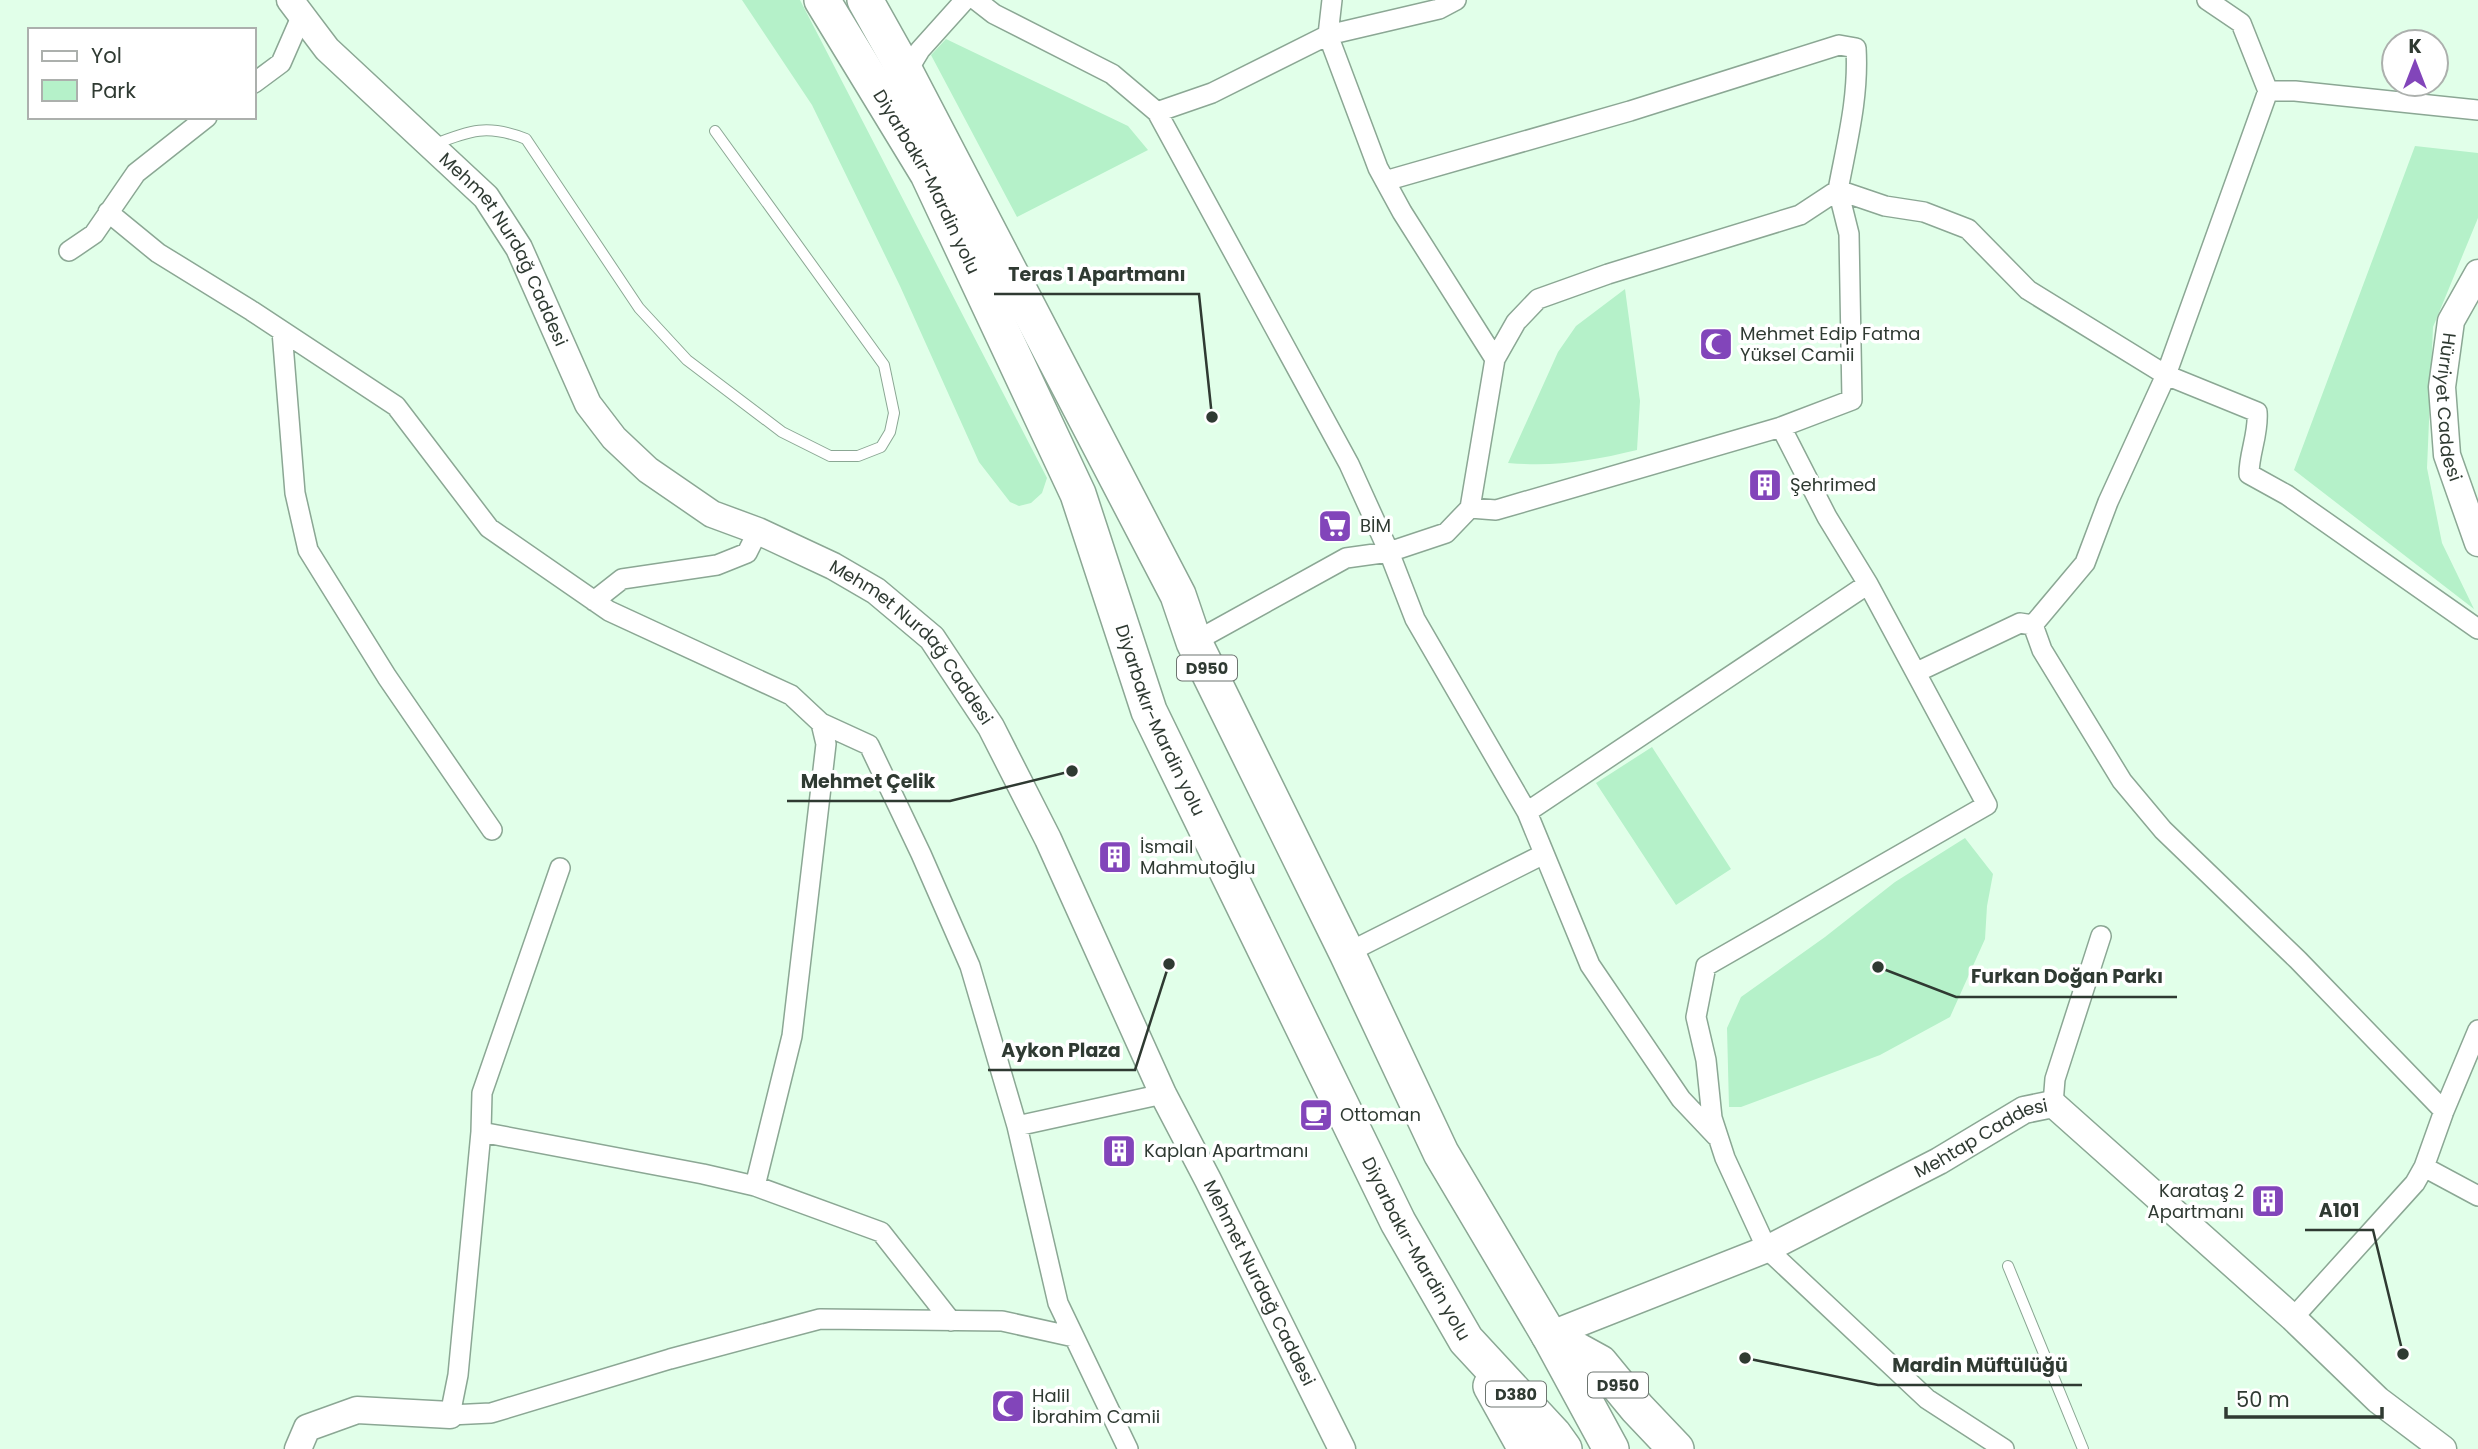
<svg xmlns="http://www.w3.org/2000/svg" width="2478" height="1449" font-family="Poppins,sans-serif">
  <style>
    .green { fill: #b5f1c9 }
    .lines { fill: none; stroke-linecap: round; stroke-linejoin: round }
    .lane-casing { stroke: #8ba794; stroke-width: 12 }
    .street-casing { stroke: #8ba794; stroke-width: 22 }
    .secondary-casing { stroke: #8ba794; stroke-width: 29 }
    .highway-casing { stroke: #8ba794; stroke-width: 38 }
    .lane { stroke: #fff; stroke-width: 10 }
    .street { stroke: #fff; stroke-width: 19 }
    .secondary { stroke: #fff; stroke-width: 26 }
    .highway { stroke: #fff; stroke-width: 35 }
    .labels { text-anchor: middle; stroke-width: 7; stroke-linejoin: round; paint-order: stroke }
    .shield { fill: #fff; stroke: #6d7570; stroke-width: 2 }
    .shield-label { font-size: 16px; font-weight: bold; fill: #2f3a32 }
    .street-label { font-size: 18px; fill: #2f3a32; stroke: #fff }
    .poi-label { font-size: 18px; fill: #2f3a32; stroke: #fff; text-anchor: start }
    .leader { fill: none; stroke: #2f3a32; stroke-width: 2.5 }
    .callout-dot { fill: #2f3a32; stroke: #fff; stroke-width: 2.5 }
    .callout-label { font-size: 19px; text-anchor: middle; font-weight: bold; fill: #2f3a32; stroke: #fff; stroke-width: 7; stroke-linejoin: round; paint-order: stroke }
  </style>
  <rect width="100%" height="100%" fill="#e1ffe9"/>
  <path class="green" d="M742,0H800L1047,478L1042,493L1031,503L1019,506L1010,502L979,462L900,286L812,105Z
    M946,39L1128,126L1148,150L1017,217L931,55Z
    M2415,146L2478,153V218L2433,327L2427,468L2442,543L2474,609L2294,470Z
    M1625,289L1640,401L1637,450C1591,461 1556,467 1508,463L1558,352L1576,326Z
    M1652,747L1731,869L1676,905L1596,783Z
    M1965,838L1993,874L1987,906L1985,939L1950,1017L1880,1055L1741,1107H1729L1727,1028L1741,997L1825,937L1895,882Z"/>
  <g class="lines">
    <g class="lane-casing">
      <path id="lane" d="M433,145C470,130 488,124 526,139L639,308L687,360L782,432L830,456H858L881,447L890,432L894,413L884,365L715,131
        M2008,1266L2083,1449"/>
    </g>
    <g class="street-casing">
      <path id="street" d="M976,0L994,14L1112,74L1157,112L1349,464L1389,552L1415,619L1527,812L1590,965L1681,1099L1716,1136
        M1332,0L1328,35L1378,168L1402,212L1495,359
        M2207,0L2241,23L2268,91H2295L2478,110
        M906,73L920,50L965,0
        M254,83L281,63L302,15
        M2268,91L2166,375L2257,412C2259,433 2249,453 2249,474L2287,495L2478,629
        M1157,112L1212,93L1328,35L1439,9L1456,0
        M1838,190L1849,234L1852,400L1781,427L1827,517L1868,584L1987,805L1706,966L1696,1017L1706,1060L1712,1118L1725,1158L1767,1249L1927,1399L2004,1449
        M1838,190L1885,206L1924,212L1968,229L2028,290L2166,375L2108,502L2085,563L2033,625
        M108,212L158,253L252,311L396,406L489,528L609,611L791,695L821,723L826,744L792,1036L755,1186
        M69,251L94,234L136,173L207,117
        M282,331L295,493L308,550L387,677L492,830
        M1470,508L1496,510L1781,427
        M594,601L622,579L717,565L747,553L758,531
        M1194,642L1346,558L1389,552L1446,533L1470,508L1495,359L1516,322L1538,299L1608,274L1800,215L1838,190C1847,142 1859,97 1856,48L1839,45L1630,111L1385,181
        M1917,672L2020,623L2033,625L2042,650L2122,781L2163,830L2298,960L2444,1111
        M821,723L869,745L921,854L970,966L1017,1126L1058,1303L1128,1449
        M1527,812L1868,584
        M560,868L482,1093L481,1132L458,1375L450,1415L491,1413L670,1359L820,1319L1002,1321L1074,1337
        M1347,953L1544,854
        M2053,1104L2055,1079L2101,936
        M1017,1126L1163,1094
        M481,1132L703,1174L755,1186L881,1232L951,1321
        M2424,1167L2478,1196
        M2293,1318L2415,1183L2424,1167L2444,1111L2478,1030"/>
    </g>
    <g class="secondary-casing">
      <g id="secondary">
        <path id="s1" d="M290,0L327,49L486,197L519,248L588,404L614,438L648,470L712,514L758,531L833,566L876,591L932,638L991,727L1048,839L1163,1094L1208,1180L1342,1449"/>
        <path id="s2" d="M2478,273L2451,321L2442,387L2447,455L2478,543"/>
        <path id="s3" d="M1549,1335L1767,1249L1939,1161L2024,1110L2053,1104L2293,1318L2378,1400L2443,1449"/>
        <path d="M298,1449L307,1428L357,1410L450,1415"/>
      </g>
    </g>
    <g class="highway-casing">
      <g id="highway">
        <path id="s4" d="M822,0L928,174L1078,494L1149,711L1398,1222L1466,1340L1554,1435L1564,1449"/>
        <path d="M865,0L906,73L1178,595L1194,642L1347,953L1441,1153L1549,1335L1611,1449"/>
        <path d="M1549,1335L1600,1363L1637,1408L1676,1449"/>
        <path d="M1491,1386L1526,1449"/>
      </g>
    </g>
    <use href="#lane" class="lane"/>
    <use href="#street" class="street"/>
    <use href="#secondary" class="secondary"/>
    <use href="#highway" class="highway"/>
  </g>
  <defs>
    <g id="mosque-square" transform="scale(1.75)"><rect x="-9" y="-9" width="18" height="18" rx="4" fill="#8245ba" stroke="#fff"/><path d="M3.5-4.9A6 6 0 1 0 3.5 4.9A5 5 0 1 1 3.5-4.9Z" fill="#fff"/></g>
    <g id="building-square" transform="scale(1.75)"><rect x="-9" y="-9" width="18" height="18" rx="4" fill="#8245ba" stroke="#fff"/><path d="M-4-6H4V6H1V3H-1V6H-4ZM-2.5-4.3h1.7v1.8h-1.7ZM.8-4.3h1.7v1.8H.8ZM-2.5-1h1.7V.8h-1.7ZM.8-1h1.7V.8H.8Z" fill="#fff"/></g>
    <g id="supermarket-square" transform="scale(1.75)"><rect x="-9" y="-9" width="18" height="18" rx="4" fill="#8245ba" stroke="#fff"/><path d="M-6-5.5h2.5l.6 2H6L4.5 2H-2.5L-4.4-4H-6ZM-1.5 3.2a1.3 1.3 0 1 0 .1 0ZM3 3.2a1.3 1.3 0 1 0 .1 0Z" fill="#fff"/></g>
    <g id="cafe-square" transform="scale(1.75)"><rect x="-9" y="-9" width="18" height="18" rx="4" fill="#8245ba" stroke="#fff"/><path d="M-5.5-4.5H6V0H3Q3 3.5 0 3.5H-2.5Q-5.5 3.5-5.5 0ZM3-3.2v2h1.7v-2ZM-6 4.5H4V6H-6Z" fill="#fff"/></g>
  </defs>
  <g fill-rule="evenodd">
    <use href="#mosque-square" x="1716" y="344"/>
    <use href="#building-square" x="1765" y="485"/>
    <use href="#supermarket-square" x="1335" y="526"/>
    <use href="#building-square" x="1115" y="857"/>
    <use href="#cafe-square" x="1316" y="1115"/>
    <use href="#building-square" x="1119" y="1151"/>
    <use href="#building-square" x="2268" y="1201"/>
    <use href="#mosque-square" x="1008" y="1406"/>
  </g>
  <g class="labels">
    <g class="shield">
      <rect x="1177" y="655.5" width="60" height="25" rx="5"/>
      <rect x="1588" y="1372.5" width="60" height="25" rx="5"/>
      <rect x="1486" y="1381.5" width="60" height="25" rx="5"/>
    </g>
    <g class="shield-label">
      <text x="1207" y="674">D950</text>
      <text x="1618" y="1391">D950</text>
      <text x="1516" y="1400">D380</text>
    </g>
    <g class="street-label">
      <text dy="6" stroke="none"><textPath href="#s4" startOffset="210">Diyarbakır-Mardin yolu</textPath></text>
      <text dy="6" stroke="none"><textPath href="#s1" startOffset="332">Mehmet Nurdağ Caddesi</textPath></text>
      <text dy="6" stroke="none"><textPath href="#s2" startOffset="142">Hürriyet Caddesi</textPath></text>
      <text dy="6" stroke="none"><textPath href="#s1" startOffset="920">Mehmet Nurdağ Caddesi</textPath></text>
      <text dy="6" stroke="none"><textPath href="#s4" startOffset="798">Diyarbakır-Mardin yolu</textPath></text>
      <text dy="6" stroke="none"><textPath href="#s3" startOffset="476">Mehtap Caddesi</textPath></text>
      <text dy="6" stroke="none"><textPath href="#s4" startOffset="1386">Diyarbakır-Mardin yolu</textPath></text>
      <text dy="6" stroke="none"><textPath href="#s1" startOffset="1656">Mehmet Nurdağ Caddesi</textPath></text>
    </g>
    <g class="poi-label">
      <text x="1740" y="340">Mehmet Edip Fatma<tspan x="1740" dy="21">Yüksel Camii</tspan></text>
      <text x="1790" y="491">Şehrimed</text>
      <text x="1360" y="532">BİM</text>
      <text x="1140" y="853">İsmail<tspan x="1140" dy="21">Mahmutoğlu</tspan></text>
      <text x="1340" y="1121">Ottoman</text>
      <text x="1144" y="1157">Kaplan Apartmanı</text>
      <text x="2244" y="1197" text-anchor="end">Karataş 2<tspan x="2244" dy="21">Apartmanı</tspan></text>
      <text x="1032" y="1402">Halil<tspan x="1032" dy="21">İbrahim Camii</tspan></text>
    </g>
  </g>
  <path class="leader" d="M1212 417L1199 294H994M1072 771L950 801H787M1878 967L1956 997H2177M1169 964L1135 1070H988M2403 1354L2373 1230H2305M1745 1358L1878 1385H2082"/>
  <g class="callout-dot">
    <circle cx="1212" cy="417" r="7"/>
    <circle cx="1072" cy="771" r="7"/>
    <circle cx="1878" cy="967" r="7"/>
    <circle cx="1169" cy="964" r="7"/>
    <circle cx="2403" cy="1354" r="7"/>
    <circle cx="1745" cy="1358" r="7"/>
  </g>
  <g class="callout-label">
    <text x="1097" y="281">Teras 1 Apartmanı</text>
    <text x="868" y="788">Mehmet Çelik</text>
    <text x="2067" y="983">Furkan Doğan Parkı</text>
    <text x="1061" y="1057">Aykon Plaza</text>
    <text x="2339" y="1217">A101</text>
    <text x="1980" y="1372">Mardin Müftülüğü</text>
  </g>
  <rect x="28" y="28" width="228" height="91" fill="#ffffff" stroke="#acb0ad" stroke-width="2"/>
  <rect x="42" y="51" width="35" height="10" fill="#ffffff" stroke="#acb0ad" stroke-width="2"/>
  <text x="91" y="63" font-size="21" fill="#2f3a32">Yol</text>
  <rect x="42" y="80" width="35" height="21" fill="#b5f1c9" stroke="#acb0ad" stroke-width="2"/>
  <text x="91" y="98" font-size="21" fill="#2f3a32">Park</text>
  <g transform="translate(2415 63)"><circle r="33" fill="#ffffff" stroke="#acb0ad" stroke-width="2"/>
  <path d="M0-5L12 26L0 18L-12 26Z" fill="#8245ba"/>
  <text y="-10" font-size="19" font-weight="bold" text-anchor="middle" fill="#2f3a32">K</text>
  </g>
  <path d="M2226 1407v10h156v-10" fill="none" stroke="#2f3a32" stroke-width="3.5"/>
  <text x="2236" y="1407" font-size="21" fill="#2f3a32" stroke="#ffffff" stroke-width="5" paint-order="stroke">50 m</text>
</svg>
